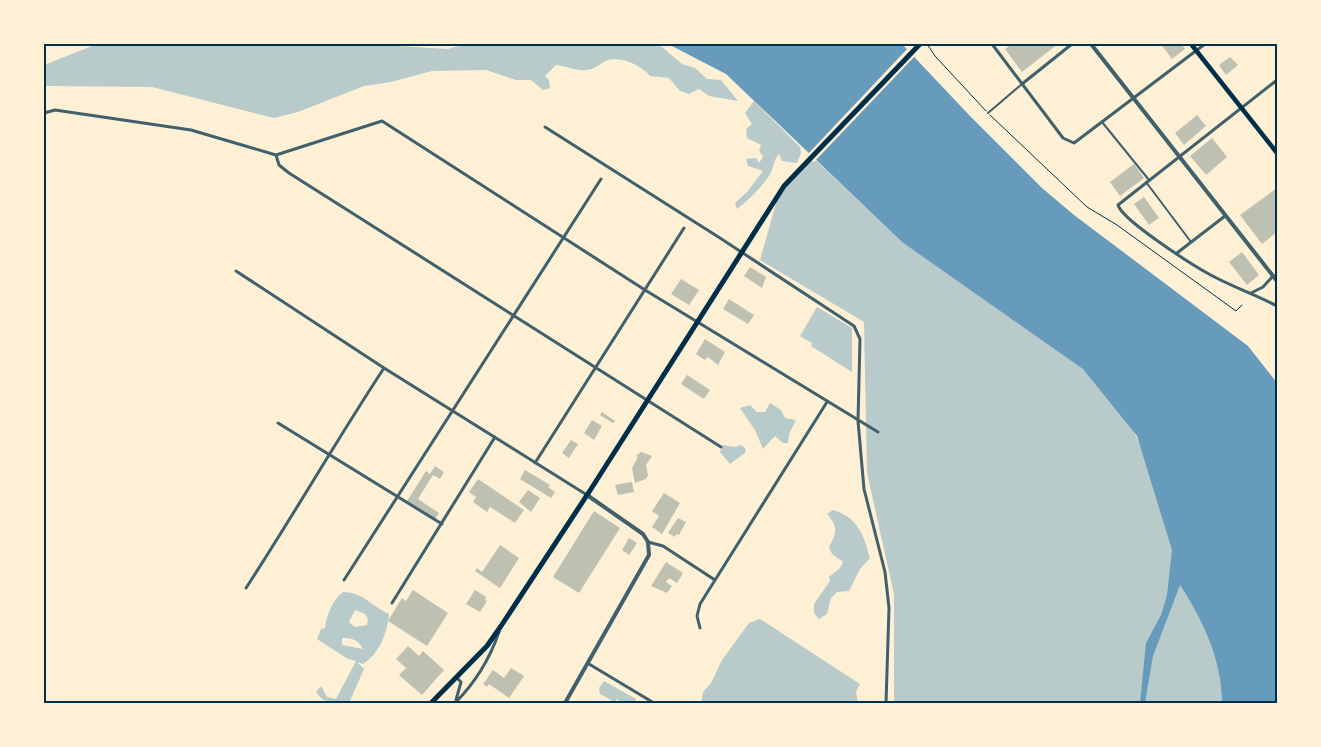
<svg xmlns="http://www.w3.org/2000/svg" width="1321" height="747" font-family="Cabin,sans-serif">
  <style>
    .green { fill: #b9caca; fill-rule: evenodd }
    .water { fill: #669bbc }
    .pier { fill: #fdf0d5 }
    .building { fill: #bec0b2 }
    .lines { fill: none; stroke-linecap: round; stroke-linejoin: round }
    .path { stroke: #003049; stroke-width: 1 }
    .service { stroke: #3f606c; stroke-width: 2 }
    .minor { stroke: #3f606c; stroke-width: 3 }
    .tertiary { stroke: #3f606c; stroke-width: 4 }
    .secondary { stroke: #003049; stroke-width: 4.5 }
    .primary { stroke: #003049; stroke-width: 5 }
    .neatline { fill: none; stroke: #003049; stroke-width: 2 }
  </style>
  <rect width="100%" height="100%" fill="#fdf0d5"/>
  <path class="green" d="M97,44H392L398,46L448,49L459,46L496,44H644L662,47L682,64L695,68L707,79L721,80L738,101L709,96L699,89L689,94L680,91L669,78L650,76C642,66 621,56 608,60C600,63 596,69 587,70C577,71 565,66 556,65L545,76L549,80L550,88L543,90L531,80H516L486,70L432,71L391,82L364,86L298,112L274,118L152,87L44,86V65Z
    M754,101L800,147L801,153L797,163L782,161L779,154C773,160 774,169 769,176C761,188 749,200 737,209L735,203L747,192L763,171L748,166L746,159L756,158L759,163L763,157L759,150L761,145L747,138L746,129L752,124L745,113Z
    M810,155L902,242L1060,347L1086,372L1128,421L1137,438L1237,703H891H894V594L867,473L864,322L760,260L779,193Z
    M817,307L852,328V372L811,346L812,343L800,336Z
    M770,403L781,410L785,418L796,420L789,434L788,443H783L775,436L763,449L755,430L740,408L750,405L757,412H765Z
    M723,445L734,447L741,445L745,448L746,452L730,464L720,452Z
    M833,510C858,517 864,536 870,558L860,569L849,591L837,592L831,598L827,614L819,619L814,613V604L830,581L829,577L840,568L843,562L832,554L829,547C837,533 838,526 827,514Z
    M343,592C364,592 372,607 389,614C387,633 380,653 363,664L357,662L364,669L349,703C335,703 324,705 316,692L321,686L327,697L336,699L356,661L348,659L317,639L321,629L325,628C326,616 333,599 343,592ZM355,610L365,614L368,619L367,625L355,627L349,622ZM342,638C353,638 358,640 363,649L342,645Z
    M760,619L860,684L856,692L858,703H734L727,701L726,703H701L703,692L711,683L722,660L749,623Z
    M604,681L636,699L635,703H622L617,699L615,702L600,694L599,688Z"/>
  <path class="water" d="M668,44H902L969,115L1042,188L1074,215L1248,346L1277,383V703H1222C1222,660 1203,620 1180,585L1153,656L1145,703H1140L1146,643L1161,615L1167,595L1172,550L1137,436L1083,369L902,242L726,74Z"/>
  <path class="pier" d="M909,47L916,55L814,162L807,155Z"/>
  <path class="building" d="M1012,44H1058L1022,72L1005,49Z
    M1161,44H1181L1185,49L1172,59Z
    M1230,57L1238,65L1226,75L1219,65Z
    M1197,115L1206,126L1184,145L1175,133Z
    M1212,138L1227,157L1206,175L1190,156Z
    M1134,164L1144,178L1120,196L1110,182Z
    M1277,188V205L1275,207L1277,209V232L1262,244L1240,215Z
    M1144,197L1159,218L1149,225L1134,204Z
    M1242,252L1259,275L1247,285L1229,262Z
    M750,267L766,277L762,288L744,276Z
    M681,279L699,290L689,305L671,294Z
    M729,299L754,315L748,324L723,309Z
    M705,339L725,352L718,365L708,357L705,360L696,354Z
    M687,375L710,390L704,399L681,384Z
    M602,412L615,421L613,423L600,415Z
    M592,420L602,426L594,440L584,433Z
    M571,440L578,444L569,458L562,453Z
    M641,452L652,456L646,465L648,475L646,479L635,483L632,468L638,457L636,456Z
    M435,466L444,472L440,479L433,475L418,499L439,513L435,519L407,501L426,471L430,474Z
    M525,470L550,485L548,487L555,492L551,498L520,479Z
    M478,479L524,510L515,523L490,507L487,512L473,502L476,497L469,492Z
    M632,482L634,492L618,495L615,485Z
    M528,490L540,498L531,512L519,502Z
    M664,493L680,503L662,534L652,527L659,516L652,511Z
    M594,511L620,528L579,593L553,577Z
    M678,518L686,522L679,535L676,534L675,537L668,533Z
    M629,538L637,543L629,555L622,550Z
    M500,545L519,558L500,588L475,571L477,568L482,572Z
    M666,562L683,573L677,583L669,578L666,582L672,586L667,593L651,586Z
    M413,590L448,613L427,646L388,621L402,598L406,601Z
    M475,590L486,597L485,600L487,601L480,612L466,604Z
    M408,646L419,656L423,651L444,670L422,695L399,675L406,668L396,659Z
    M511,668L524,676L509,698L489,684L487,687L483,684L493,670L504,678Z"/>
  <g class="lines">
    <path class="path" d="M927,44L935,56L986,111
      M990,115L1087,207L1117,225L1236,311L1242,305"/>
    <path class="service" d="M988,113L1022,84
      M1102,122L1149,180
      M1146,182L1191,242"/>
    <path class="minor" d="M992,44L1063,138L1074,143L1205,44
      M1277,80L1118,205C1122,220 1191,264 1207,273C1230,286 1254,294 1277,306
      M1022,84L1072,44
      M44,113L55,110L191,130L276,155L382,121L645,290L878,432
      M545,127L720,238L854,326L860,339L858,421L864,489L885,572L889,608L886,703
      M276,155L279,165L289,173L721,447
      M1177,253L1225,216
      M236,271L384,368L587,495
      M1251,293L1263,287L1273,276
      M278,423L442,524
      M535,463L684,228
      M648,542L663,546L715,580
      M344,580L601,179
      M246,588C293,516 336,441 384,368
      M392,603L495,437
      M700,628L697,616L700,604L827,402
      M589,664L654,703
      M456,700L461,682L457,678
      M455,703C475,683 490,658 499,632"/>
    <path class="tertiary" d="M1091,44L1277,281
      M565,703L649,555L648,542L643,534L587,495"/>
    <path class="secondary" d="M1191,44L1277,153"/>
    <path class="primary" d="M431,703L487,646L501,626L591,489L784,186L920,44"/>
  </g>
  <rect width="1321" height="747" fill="none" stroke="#fdf0d5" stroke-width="90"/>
  <rect x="45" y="45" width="1231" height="657" class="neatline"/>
</svg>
